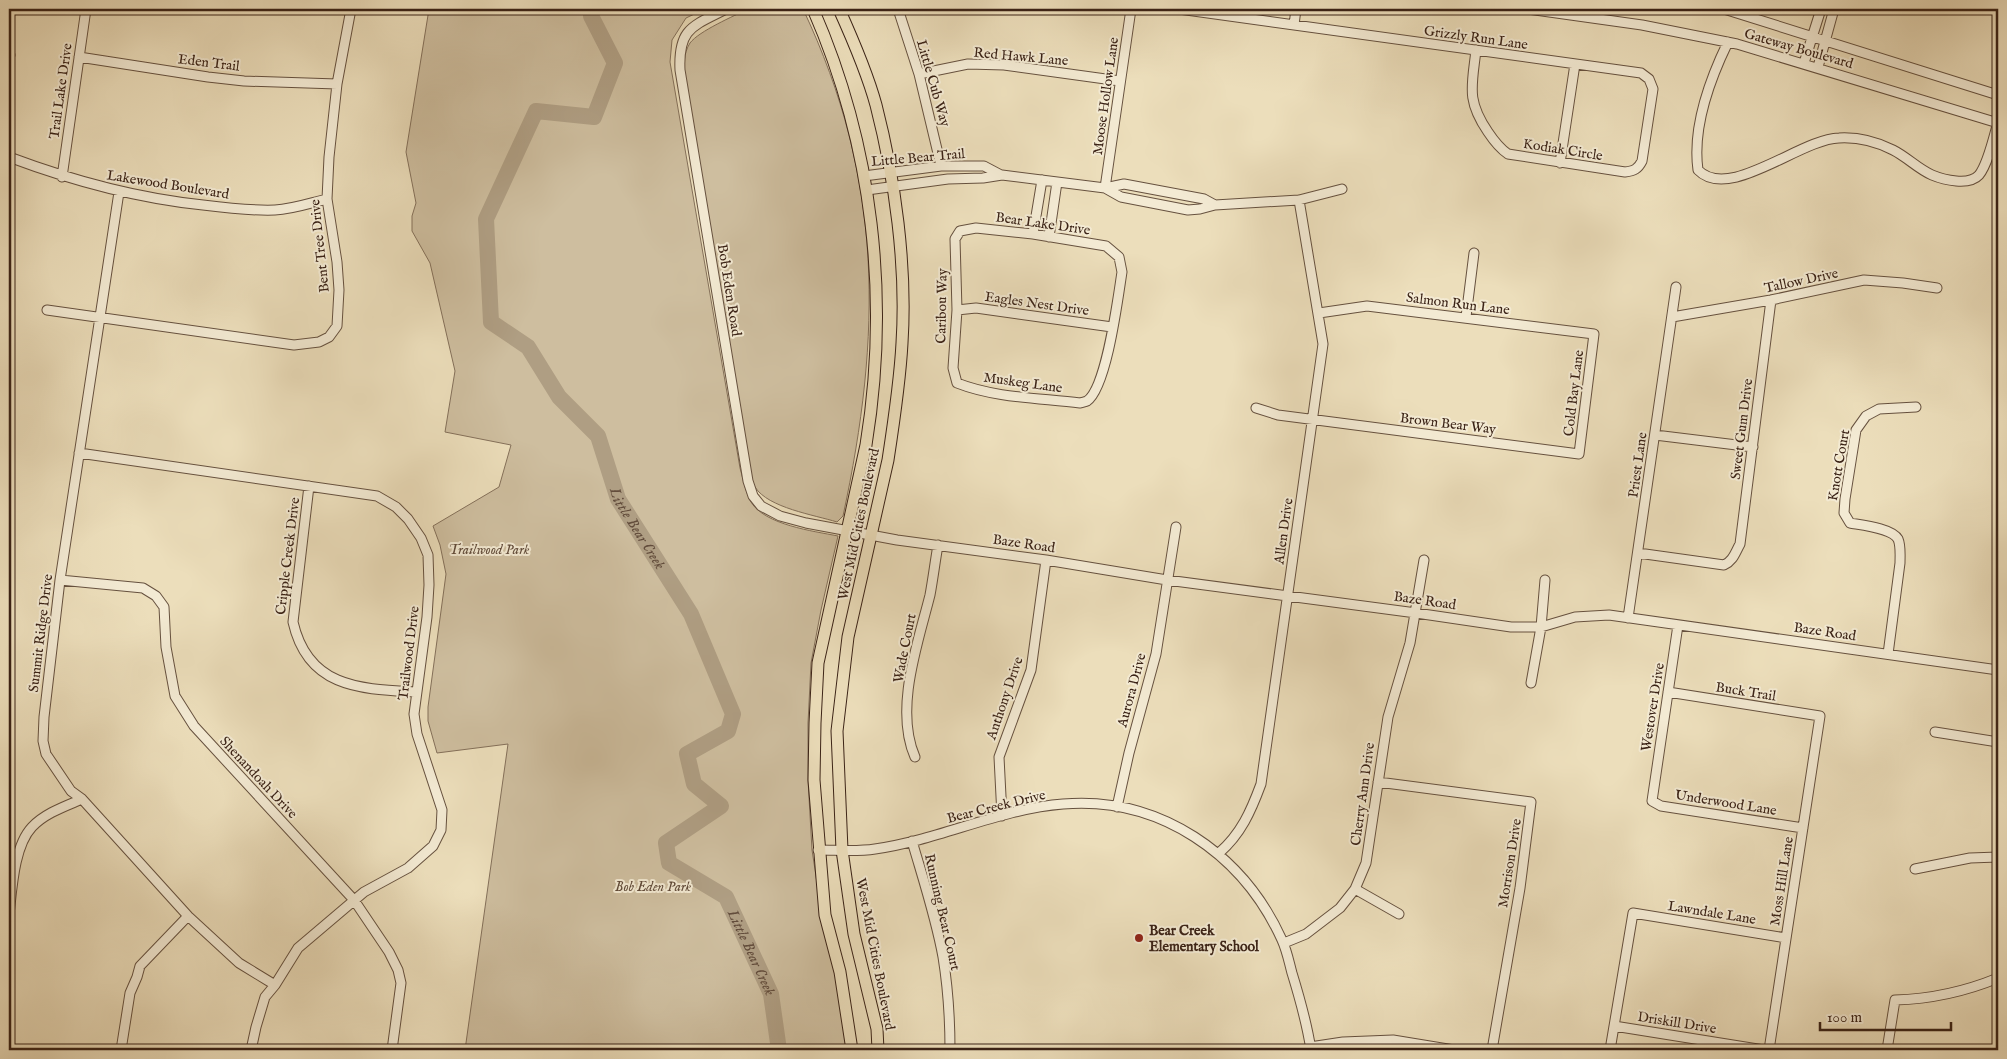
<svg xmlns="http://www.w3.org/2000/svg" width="2007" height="1059" font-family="'IM FELL English',serif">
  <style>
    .green { fill: #cebe9f; stroke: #84705a }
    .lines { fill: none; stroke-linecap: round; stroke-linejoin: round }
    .river { stroke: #af9e83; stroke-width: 16 }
    .minor-casing { stroke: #66513f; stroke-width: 11 }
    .major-casing { stroke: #3a2216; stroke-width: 13 }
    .minor { stroke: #f3ead3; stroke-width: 9 }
    .major { stroke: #ecdebb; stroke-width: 11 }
    .poi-dot { fill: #8f2418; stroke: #f3ead3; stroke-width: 2 }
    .labels { text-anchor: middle; stroke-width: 4; stroke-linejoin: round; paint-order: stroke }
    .street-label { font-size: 14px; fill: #3a2216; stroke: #f3ead3 }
    .park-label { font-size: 14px; font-style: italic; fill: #5f4938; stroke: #f3ead3 }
    .poi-label { font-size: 14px; font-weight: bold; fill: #3a2216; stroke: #f3ead3; text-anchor: start }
    .water-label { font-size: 15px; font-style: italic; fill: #634d3c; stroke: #f3ead3 }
  </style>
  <rect width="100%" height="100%" fill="#ecdebb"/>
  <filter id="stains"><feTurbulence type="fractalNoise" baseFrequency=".004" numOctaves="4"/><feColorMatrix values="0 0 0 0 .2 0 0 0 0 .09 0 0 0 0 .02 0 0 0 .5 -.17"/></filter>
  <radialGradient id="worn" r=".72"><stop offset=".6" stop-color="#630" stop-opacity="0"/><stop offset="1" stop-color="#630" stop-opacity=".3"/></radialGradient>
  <path class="green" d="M429,9H705L686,18L672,40L670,62L740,468C743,479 746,493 751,502C765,525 813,531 838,536L821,610L811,663L808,723V780L812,850L823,922L836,972L848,1050H465L508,744L437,753L428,721V707L446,574L440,545L433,526L499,487L511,445L445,432L455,371L430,263L412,231V216L416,203L406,152Z
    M748,9H803C884,180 882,334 843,516L837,522C815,515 768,508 755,487C752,483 751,477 750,472L684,78C684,66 683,54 690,43C699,31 734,16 748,9Z"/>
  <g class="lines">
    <path class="river" id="s1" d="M593,9L591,16L615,63L594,117L536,111L486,219L491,322L528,347L559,397L598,436L618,499L691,614L733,714L728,731L687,754L694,784L721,806L666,843L669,863L726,897L771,994L779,1050"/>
    <g class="minor-casing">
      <path id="minor" d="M726,9C693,26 678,28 680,70L748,481L753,496L761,506L780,516L806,523L897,540L1046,560L1167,580L1416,613L1511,627H1541L1575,617L1609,615L1998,670
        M898,9L919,74L941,166
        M1179,9L1641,73L1649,79L1653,89L1642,161C1638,169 1634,171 1625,172L1508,154C1499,148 1494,141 1488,132C1466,100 1472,86 1476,50
        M1528,9L1642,25L1737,44L1998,123
        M1724,9L1998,95
        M1294,25L1296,9
        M1728,42C1710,79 1692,127 1698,170C1729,202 1800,139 1839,138C1857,137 1877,142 1893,150C1907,157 1918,169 1932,175C1944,180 1969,186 1979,175C1988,164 1994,136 1998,122
        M9,55H10
        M79,57L208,77L244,81L337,84
        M1804,63L1821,9
        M1818,67L1834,9
        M919,74L968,64L1004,65L1120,81
        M9,157C73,181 135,198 203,205C227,208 251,211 275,210C293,209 310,203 327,199
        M1560,163L1575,64
        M864,176L941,166H984L1001,175
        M62,177L86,9
        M1105,188L1121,197L1188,210L1200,209L1215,205L1299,200L1342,189
        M1105,188L1131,9
        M867,190L948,179L983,178L1002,175L1105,188L1124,184L1204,199L1215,205
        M119,192L60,580L44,717L43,741L46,754L71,791L82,799L188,916L239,963L275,985
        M976,228L1033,234L1106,246L1119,257L1122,272C1118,297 1107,387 1087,401C1085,402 1083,402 1080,403C1039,398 995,398 957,383L953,368L957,310L955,239L960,231Z
        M1033,234L1042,180
        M1049,237L1057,182
        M47,310L294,345L319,342L329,337L337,326L339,290L337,262L327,199L329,157L337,84L351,9
        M957,310L976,308L1112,327
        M1466,317L1474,253
        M1672,317L1771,300L1864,280L1903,283L1937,288
        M1256,408L1278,415L1579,454L1594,334L1367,306L1319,313
        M1655,435L1753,447
        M79,453L377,496L396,507L408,519L421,538L428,555L429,585L427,617L414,714L417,734L442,810L441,830L433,846L408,868L364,892L298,948L275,985L265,997L256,1027L251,1050
        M309,486L293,622C308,688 360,689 416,692
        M1638,553L1724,565C1733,561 1735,553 1740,544L1771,300
        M60,580L143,588L156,596L164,607L166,647L175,696L194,726L354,900L389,952L398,970L401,983L392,1050
        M1628,618L1676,287
        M1678,625L1652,801L1661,806L1803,828
        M1888,654L1900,563C1900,555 1901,546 1898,539C1892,528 1861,525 1850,523L1844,513L1845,499L1856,430L1866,416L1879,409L1916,407
        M1531,683L1541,627L1545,580
        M1668,692L1820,716L1769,1050
        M1935,732L1998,742
        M915,757C894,709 918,643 930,595C933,579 935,562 938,545
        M1378,782L1531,802L1520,888L1492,1050
        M1117,807L1129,753L1156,654L1176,527
        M1002,816L999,757L1031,670L1046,560
        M912,841C923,879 936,918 943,957C948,988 950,1019 950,1050
        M818,850C837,850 857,852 875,849C939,840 999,809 1063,804C1160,796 1243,854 1282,940C1287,951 1289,962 1292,973C1300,999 1307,1024 1311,1050
        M1219,853C1241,834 1251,811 1261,784L1323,344L1299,200
        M1915,869L1970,858L1998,857
        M1355,889L1399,914
        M9,915C12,889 14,846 32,827C45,813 66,806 82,799
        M1284,943L1306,934L1340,908L1355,889L1366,863L1388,717L1410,643L1424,560
        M1614,1026L1764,1050
        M1310,1047L1343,1042L1393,1040L1454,1050
        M121,1050L130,993L137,977L140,966L188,916
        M1610,1050L1633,913L1786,938
        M1887,1050L1895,1000C1932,999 1964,992 1998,978"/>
    </g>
    <g class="major-casing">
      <path id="major" d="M813,9C873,146 890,298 866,445L818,663L815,723L814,780L825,915L840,972L852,1050
        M839,9C853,40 867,72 876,105C895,179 907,266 902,343C900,382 894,421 888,460L848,637L837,731L842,850L854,934L877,1029L878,1050"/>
    </g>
    <use href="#minor" class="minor"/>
    <use href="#major" class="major"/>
  </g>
  <circle class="poi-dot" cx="1139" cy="938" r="5"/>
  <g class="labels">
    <g class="street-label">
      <text transform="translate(1476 37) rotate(8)" y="5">Grizzly Run Lane</text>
      <text transform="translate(1799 48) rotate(16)" y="5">Gateway Boulevard</text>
      <text transform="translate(1021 56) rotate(5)" y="5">Red Hawk Lane</text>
      <text transform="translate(209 62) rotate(7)" y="5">Eden Trail</text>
      <text transform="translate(934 83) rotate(74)" y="5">Little Cub Way</text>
      <text transform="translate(60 91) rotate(-82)" y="5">Trail Lake Drive</text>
      <text transform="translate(1105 96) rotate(-82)" y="5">Moose Hollow Lane</text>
      <text transform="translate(1563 149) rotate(9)" y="5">Kodiak Circle</text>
      <text transform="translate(918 157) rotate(-5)" y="5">Little Bear Trail</text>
      <text transform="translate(168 184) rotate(9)" y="5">Lakewood Boulevard</text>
      <text transform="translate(1043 223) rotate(8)" y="5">Bear Lake Drive</text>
      <text transform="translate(319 246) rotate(-96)" y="5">Bent Tree Drive</text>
      <text transform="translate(1801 280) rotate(-12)" y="5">Tallow Drive</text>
      <text transform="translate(730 290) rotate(81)" y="5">Bob Eden Road</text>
      <text transform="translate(1037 303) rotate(8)" y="5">Eagles Nest Drive</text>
      <text transform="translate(1458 303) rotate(7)" y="5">Salmon Run Lane</text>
      <text transform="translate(941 306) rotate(-89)" y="5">Caribou Way</text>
      <text transform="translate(1023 382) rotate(8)" y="5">Muskeg Lane</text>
      <text transform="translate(1573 393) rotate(-83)" y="5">Cold Bay Lane</text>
      <text transform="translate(1448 423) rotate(7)" y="5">Brown Bear Way</text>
      <text transform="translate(1741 429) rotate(-83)" y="5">Sweet Gum Drive</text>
      <text transform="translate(1637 465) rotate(-82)" y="5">Priest Lane</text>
      <text transform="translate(1838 465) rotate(-80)" y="5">Knott Court</text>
      <text transform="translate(858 524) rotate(-78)" y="5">West Mid Cities Boulevard</text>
      <text transform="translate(1283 531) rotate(-82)" y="5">Allen Drive</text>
      <text transform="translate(1024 543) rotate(8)" y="5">Baze Road</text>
      <text transform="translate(287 556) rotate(-83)" y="5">Cripple Creek Drive</text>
      <text transform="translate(1425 600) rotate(8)" y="5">Baze Road</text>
      <text transform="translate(1825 631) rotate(8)" y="5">Baze Road</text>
      <text transform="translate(40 633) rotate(-83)" y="5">Summit Ridge Drive</text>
      <text transform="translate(904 648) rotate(-79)" y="5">Wade Court</text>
      <text transform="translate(408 653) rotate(-83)" y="5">Trailwood Drive</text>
      <text transform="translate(1131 690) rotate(-75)" y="5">Aurora Drive</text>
      <text transform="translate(1746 691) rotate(9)" y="5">Buck Trail</text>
      <text transform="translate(1004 698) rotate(-71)" y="5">Anthony Drive</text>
      <text transform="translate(1652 707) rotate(-81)" y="5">Westover Drive</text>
      <text transform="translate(259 777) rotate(47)" y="5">Shenandoah Drive</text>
      <text transform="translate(1362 794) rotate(-82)" y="5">Cherry Ann Drive</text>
      <text transform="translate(1726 802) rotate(9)" y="5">Underwood Lane</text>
      <text transform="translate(996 806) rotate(-14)" y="5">Bear Creek Drive</text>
      <text transform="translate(1509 863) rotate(-81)" y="5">Morrison Drive</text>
      <text transform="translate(1781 881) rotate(-81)" y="5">Moss Hill Lane</text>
      <text transform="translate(943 912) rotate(77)" y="5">Running Bear Court</text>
      <text transform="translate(1712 912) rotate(9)" y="5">Lawndale Lane</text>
      <text transform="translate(876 954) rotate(79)" y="5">West Mid Cities Boulevard</text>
      <text transform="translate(1677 1022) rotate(9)" y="5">Driskill Drive</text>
    </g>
    <g class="park-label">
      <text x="489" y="554">Trailwood Park</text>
      <text x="653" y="891">Bob Eden Park</text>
    </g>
    <g class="poi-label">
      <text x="1149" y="935">Bear Creek<tspan x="1149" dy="16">Elementary School</tspan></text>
    </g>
    <g class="water-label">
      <text dy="5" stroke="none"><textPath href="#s1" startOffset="658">Little Bear Creek</textPath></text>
      <text dy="5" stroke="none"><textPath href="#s1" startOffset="1212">Little Bear Creek</textPath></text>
    </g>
  </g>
  <rect width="2007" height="1059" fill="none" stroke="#ecdebb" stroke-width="30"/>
  <rect x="10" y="10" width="1987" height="1039" fill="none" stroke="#3a2216" stroke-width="2.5"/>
  <rect x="15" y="15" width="1977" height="1029" fill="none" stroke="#3a2216"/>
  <path d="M1820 1022v8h131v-8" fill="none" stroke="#3a2216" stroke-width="2.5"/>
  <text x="1827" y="1022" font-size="15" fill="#3a2216" stroke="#f3ead3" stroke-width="4" paint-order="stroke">100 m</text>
  <rect width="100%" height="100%" filter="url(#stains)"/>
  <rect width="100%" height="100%" fill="url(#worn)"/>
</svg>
